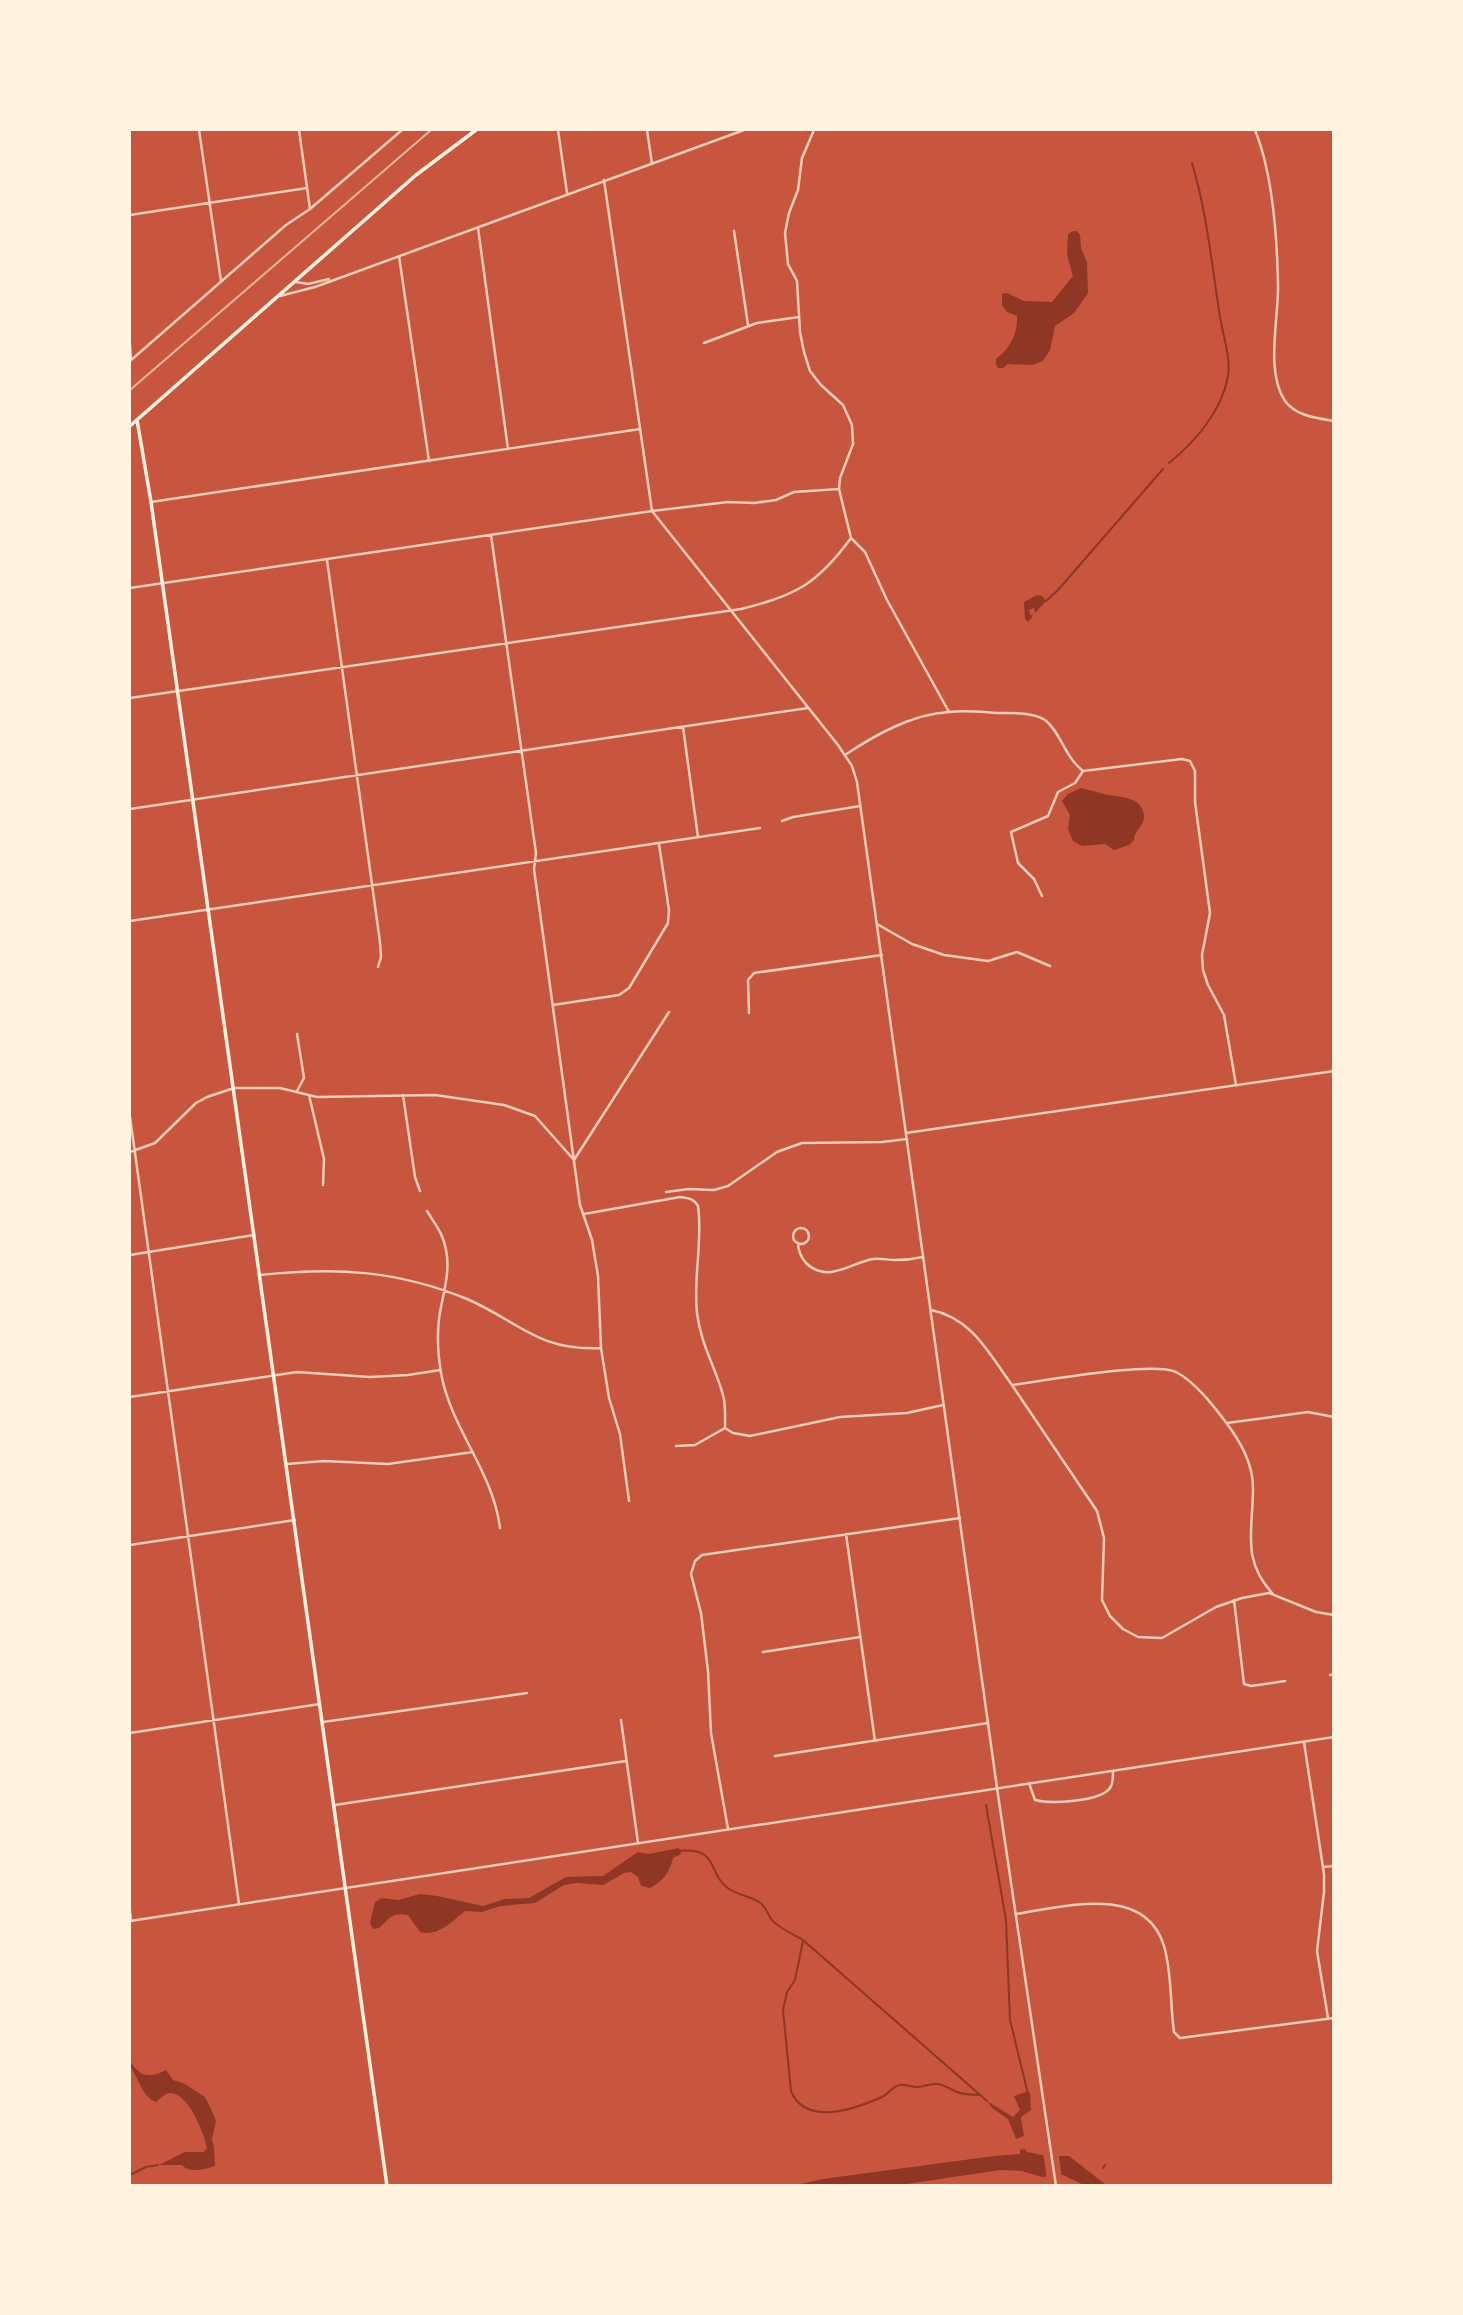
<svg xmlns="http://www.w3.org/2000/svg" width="1463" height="2315" font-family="'Public Sans',sans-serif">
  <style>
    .water { fill: #8f3625 }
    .pier { fill: #c8553d }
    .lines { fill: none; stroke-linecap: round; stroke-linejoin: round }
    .stream { stroke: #8f3625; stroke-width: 2 }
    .minor { stroke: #f1ccb7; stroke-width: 2.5 }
    .tertiary { stroke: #f1ccb7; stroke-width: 2.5 }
    .secondary { stroke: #fff3e0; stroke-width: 3.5 }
    .rail { stroke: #e9b49f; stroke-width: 2 }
  </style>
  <rect width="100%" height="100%" fill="#c8553d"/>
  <path class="water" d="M1073,231H1077L1080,235L1081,248L1087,262L1088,293L1074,313L1055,326L1050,350L1043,361L1032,365L1008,364L1003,368H998L996,364V359C1010,349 1018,333 1017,316L1007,312L1002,305V294L1007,293L1024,301L1052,302L1073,276L1067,255L1068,234Z
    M1037,595L1042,596L1046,601L1035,613L1034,608L1029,610L1030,614L1033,616L1028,622L1025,619L1024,602Z
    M1081,788C1090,790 1099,793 1108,795C1121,797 1142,797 1144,815C1145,826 1134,830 1134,840L1129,845L1114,850L1105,844L1082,846L1073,841L1068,829L1070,815L1062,801L1068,794Z
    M679,1848L681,1854L673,1858C670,1871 663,1882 650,1888L641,1886L638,1877L631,1872L624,1873L603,1885L576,1883L564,1885L535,1903L500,1906L482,1912L465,1911C452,1921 439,1937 420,1932L408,1915C392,1912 390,1918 379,1928L373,1929L370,1923L375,1902L382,1898L398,1900L420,1894L437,1896L483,1906L505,1899L529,1898L566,1877L603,1876L638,1852L649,1854Z
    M130,2061C140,2077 149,2079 166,2070L173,2080L183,2083L205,2097L211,2109L216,2121L212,2139L214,2148L215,2166C205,2169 190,2174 182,2165H159L185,2152H204L207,2148C204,2134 189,2093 170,2093C165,2093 160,2099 156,2102C141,2096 140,2079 130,2067Z
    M1026,2092L1030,2093L1031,2110L1021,2117L1024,2136L1016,2139L1008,2119L992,2108L987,2101L1013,2117L1020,2110L1014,2096Z
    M1025,2149L1027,2152L1047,2156H1069L1106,2185H1084L1063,2175L1042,2177L1022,2171L1000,2170L900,2185L792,2186L823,2179L994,2156L1020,2154V2150Z"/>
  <path class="pier" d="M1058,2151L1062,2178L1047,2180L1043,2152Z"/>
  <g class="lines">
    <path class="stream" d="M1169,463C1195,442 1222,411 1228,376C1231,358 1223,335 1220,317C1212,266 1207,213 1192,163
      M1046,601L1058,590L1163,469
      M986,1805L1006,1920L1010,2020L1028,2094
      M678,1851C721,1847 706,1873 729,1889C738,1895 750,1896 759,1902C766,1906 767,1913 771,1919C778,1928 793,1934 803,1940L987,2101
      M803,1941L795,1980L787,1992L783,2010L791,2091C806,2127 855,2109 882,2097C888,2094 893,2086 900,2085C905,2084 910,2087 916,2087C923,2087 930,2083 937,2084C944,2084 951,2090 957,2092C964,2095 971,2094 978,2095
      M1103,2168L1105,2165
      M130,2175L146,2167L158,2165"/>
    <path class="minor" d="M199,130L221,281
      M299,130L310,209
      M558,130L567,193
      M647,130L652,164
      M814,130L802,158L798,190L789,213L785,233L788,264L797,281L800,332L804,352L810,371L821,385L843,405L852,425L853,444L840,478L839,489L851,538L865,552L887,600L949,712
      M1255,130C1273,174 1277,236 1278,284C1279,318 1265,371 1285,401C1296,416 1316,418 1334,421
      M130,215L307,188
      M478,228L508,449
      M734,231L748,325
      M399,256L429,461
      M704,343L757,323L799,317
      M130,345L131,359
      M151,502L640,429
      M491,535L536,853L534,869L580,1205L592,1240L598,1276L601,1348L609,1398L620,1434L629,1501
      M327,560L380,942L381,957L378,967
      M130,588L652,511L728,502L754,503L776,500L794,492L839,489
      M130,698L741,609C796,596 818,583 851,538
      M683,727L698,837
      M845,755C875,735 912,714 949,712C965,710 981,712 997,713C1011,713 1033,712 1045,720C1060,731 1064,756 1083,771L1182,759L1190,761L1195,771V802L1210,913L1202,955L1203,970L1208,985L1224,1015L1236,1085
      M130,809L808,708
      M782,821L793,817L860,806
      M1042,896L1034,879L1018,863L1011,832L1048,816L1058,792L1075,783L1083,771
      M130,921L760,828
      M877,924L912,944L944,955L988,961L1017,952L1050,966
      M553,1005L619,995L629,988L668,923L669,910L659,844
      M749,1013L748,980L754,973L882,955
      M297,1091L304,1078L297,1034
      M309,1095L324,1159L323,1185
      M403,1095L415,1177L420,1191
      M130,1117L239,1904
      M130,1152L155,1143L196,1103L207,1097L234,1088H280L317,1097L435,1095L504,1105L535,1116L574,1160L669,1012
      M666,1192L689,1189L714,1190L728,1186L777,1152L802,1143L882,1142L907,1139
      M427,1211C435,1224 444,1235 446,1250C451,1273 442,1296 439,1319C437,1336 438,1355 441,1373C451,1429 493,1471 500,1528
      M584,1214L680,1197C688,1198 693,1198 698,1206C703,1242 693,1277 697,1313C701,1345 715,1366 723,1395C726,1405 725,1417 725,1428
      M793 1236a8 8 0 1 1 16 0a8 8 0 1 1-16 0Z
      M798,1243C798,1251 801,1257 806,1263C828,1284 850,1263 873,1259C881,1258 888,1260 895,1260C905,1260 914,1259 923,1257
      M1334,1243V1257
      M130,1255L254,1235
      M260,1275C335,1267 396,1270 467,1299C520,1322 537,1351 601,1348
      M931,1310C972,1318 989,1354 1012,1385C1043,1381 1153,1361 1176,1372C1195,1382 1212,1404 1225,1421C1240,1441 1253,1463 1253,1488C1253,1530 1241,1560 1273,1594
      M1012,1385L1097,1511L1104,1538L1102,1600L1110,1616L1123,1629L1138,1637L1162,1638L1216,1607L1242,1598L1269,1593L1316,1612L1334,1615
      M130,1397L297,1372L370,1377L408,1375L440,1370
      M1227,1423L1308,1412L1334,1417
      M676,1446L695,1445L725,1428L733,1433L750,1436L840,1417L907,1413L943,1405
      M287,1464L324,1461L388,1464L473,1452
      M846,1534L875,1741
      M130,1545L295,1520
      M1234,1600L1244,1684L1251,1686L1285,1681
      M763,1652L860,1637
      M1330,1675L1334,1674
      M621,1720L638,1843
      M323,1722L527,1693
      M130,1733L320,1704
      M1304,1742L1324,1874V1892L1317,1951L1328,2018
      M775,1756L988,1723
      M1029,1783L1035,1800C1050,1804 1100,1802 1110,1788C1113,1784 1113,1777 1113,1772
      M335,1805L626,1761
      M728,1829L711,1733L708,1671L701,1613L691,1574L695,1561L702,1555L960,1518
      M1323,1867L1334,1866
      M130,1911L131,1921
      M1016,1914C1063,1907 1145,1883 1164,1946C1172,1973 1170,2004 1174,2032L1180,2038L1334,2018"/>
    <path class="tertiary" d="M604,180L652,511L838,745L852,766L857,782L997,1788L1056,2186
      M296,282L308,284L329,279
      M280,296L315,287L744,130
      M130,361L286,225L310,209L402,130
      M906,1133L1334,1071
      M130,1921L1334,1737"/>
    <path class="secondary" d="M137,420L151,502L387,2186
      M130,426L416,175L476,130"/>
    <path class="rail" d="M130,390L431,130"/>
  </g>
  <rect width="1463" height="2315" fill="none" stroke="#fff3e0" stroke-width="262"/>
</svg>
